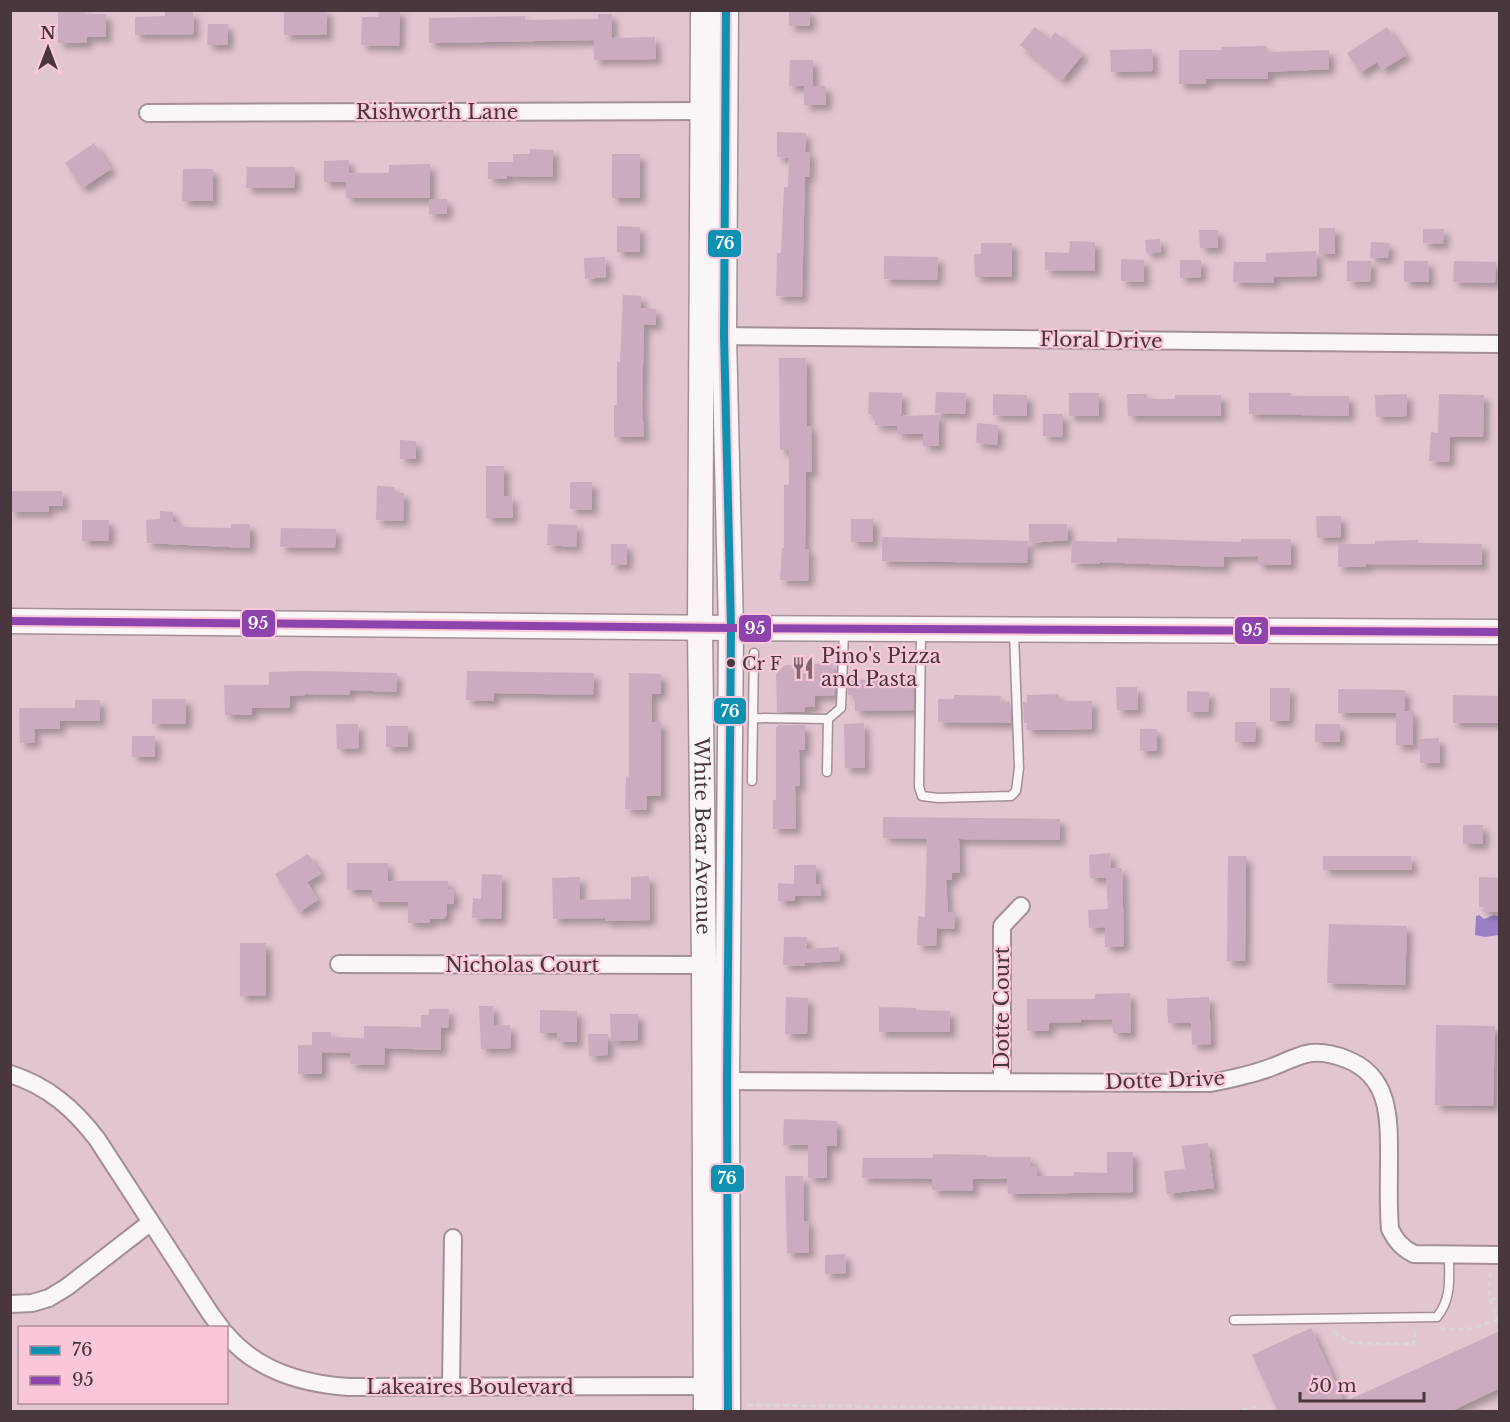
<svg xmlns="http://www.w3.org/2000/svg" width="1510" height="1422" font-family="'Libre Baskerville',serif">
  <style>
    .water { fill: #9b7fc6 }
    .building { fill: #caacbe; filter: url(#shadow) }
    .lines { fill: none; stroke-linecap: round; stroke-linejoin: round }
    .lane-casing { stroke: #a48f97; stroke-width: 11 }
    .street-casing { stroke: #a48f97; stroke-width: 20 }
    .secondary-casing { stroke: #a48f97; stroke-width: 27 }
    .path { stroke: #dbd3d6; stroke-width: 3; stroke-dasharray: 6 3; stroke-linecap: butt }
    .lane { stroke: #faf6f8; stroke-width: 8 }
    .street { stroke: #faf6f8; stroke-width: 16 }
    .secondary { stroke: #faf6f8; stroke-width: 24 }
    .bus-1-casing { stroke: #f9c7d9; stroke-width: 12 }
    .bus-2-casing { stroke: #f9c7d9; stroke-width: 12 }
    .bus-1 { stroke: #0f92b1; stroke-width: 8 }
    .bus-2 { stroke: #8e44ad; stroke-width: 8 }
    .bus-dot { fill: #4a363d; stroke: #f9c7d9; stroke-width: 2 }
    .labels { text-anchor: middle; stroke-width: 4.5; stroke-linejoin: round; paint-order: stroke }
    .bus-label { font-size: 18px; fill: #4a363d; stroke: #f9c7d9; text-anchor: start }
    .street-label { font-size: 20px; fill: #4a363d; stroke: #f9c7d9 }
    .poi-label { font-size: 20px; fill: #4a363d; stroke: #f9c7d9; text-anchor: start }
    .line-badge { stroke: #f9c7d9; stroke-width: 2 }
    .badge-label { font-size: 16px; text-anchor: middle; font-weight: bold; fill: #fff }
  </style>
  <defs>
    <filter id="shadow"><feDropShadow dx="5.5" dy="5.5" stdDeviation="3" flood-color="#0004"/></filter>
  </defs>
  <rect width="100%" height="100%" fill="#e1c5d0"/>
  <path class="water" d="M1479,915L1484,919L1494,915L1499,917V935L1485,937L1475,935L1476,916Z"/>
  <path class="building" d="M58,10H85V14H106V37H87V43H58Z
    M284,10H327V35H284Z
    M379,10H400L399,46L361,45L362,17H378Z
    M789,10H810V26H789Z
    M165,12H193L194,34L135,35V17L165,16Z
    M598,14H612V38L655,37L656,59L594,60V40L429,43V18L525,16V20L598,19Z
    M208,24H228V45H207Z
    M1035,27L1050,39L1055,32L1083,54L1062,80L1020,45Z
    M1387,27L1406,55L1382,70L1377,62L1360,73L1347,53Z
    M1267,46V52L1329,50V69L1268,72V79H1206V84H1179V50H1221V47Z
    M1152,49L1153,71L1111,72L1110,50Z
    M790,60H813V86H826V105H804V86H789Z
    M777,132L806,133L805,152H810L809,177H805L802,297L776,296L777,253H781L784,187H788L789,158L777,157Z
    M94,143L111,169L82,188L65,163Z
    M530,149L553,150V177L507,176V179H488V162H513V154H530Z
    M612,154H640V198H612Z
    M349,160V173H389V165L430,164V198H346V182H324V161Z
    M247,167H295L294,188H246Z
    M183,169H213V201H182Z
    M429,199H447V214H429Z
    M617,226L640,227V252H617Z
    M1319,228H1335V254H1319Z
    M1423,229H1444L1443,244L1423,243Z
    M1199,230H1218V248H1200Z
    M1160,239L1161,252L1146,253L1145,240Z
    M1070,241L1095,242V271L1045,270V252L1069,253Z
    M1371,242L1389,243L1388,258H1370Z
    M981,243H1012V277H975L974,254H981Z
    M1316,251L1317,276L1274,277V283L1233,282L1234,262H1266V253Z
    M884,256L938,257L937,280L884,279Z
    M605,257L606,277L585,279L584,258Z
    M1121,259L1144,260V282L1121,281Z
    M1180,260H1201V277L1180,278Z
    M1347,261H1371L1370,282L1347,281Z
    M1404,261H1428L1429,282H1404Z
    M1454,261L1496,262L1495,283L1453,282Z
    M623,295L641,296V308L656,309V325H644L642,405L644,437H614V405H617V362H620Z
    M779,358H806L807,426H811L812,472H806L805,549H809L808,581L780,580L782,548H784V485H789V450H780Z
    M869,392L902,393L901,416L939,415V446H923V434H897V426L875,425V415L868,414Z
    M936,392L966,393L965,414L935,413Z
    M1069,393H1099V416H1069Z
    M1249,393H1291V396H1349V416L1249,414Z
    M993,394L1027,395V416L993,415Z
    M1127,394H1147L1148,399H1175V395H1221V416H1128Z
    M1407,394V416L1376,417L1375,395Z
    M1439,394L1484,395L1483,437H1450L1449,462L1429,461L1431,432L1438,433Z
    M1043,414H1063L1062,437L1043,436Z
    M977,423L998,425L997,445L976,443Z
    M400,440L416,441V459H400Z
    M486,466H504V496H512L513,518H486Z
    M570,482H592V510L570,509Z
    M377,486L394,487V493H404L403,521L376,520Z
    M10,491H62L63,506H49V512H10Z
    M160,511L173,512V522H181V527L231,528V524H250V548L147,543L146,520L160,519Z
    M1316,516H1341V537L1317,538Z
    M851,519H873V542H851Z
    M82,520H109V541H82Z
    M548,524L577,525L576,547L547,545Z
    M1029,524H1067L1068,540L1029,543Z
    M281,528L336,529L335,548L280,547Z
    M882,537L1028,541L1027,563L882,561Z
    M1117,538L1241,542V539H1291V565H1258V556L1224,557V567L1100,562V564L1071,563L1072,541L1117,542Z
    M1418,540V543L1482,544V565L1366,564V567H1338V544H1375V541Z
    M611,544H627V565H611Z
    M833,663L835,695L815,696V707H805V712H777L776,674L785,665Z
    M305,671L397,673L396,692L350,690L349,695L305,694V695L290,696V708H252V715H225L224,685H269V672Z
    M467,671L594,673L593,695L494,693V701L466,700Z
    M629,673L661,674V694H652V722H661V796H647L646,810L625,809L626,776L629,777Z
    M913,679L914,710L855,711V695H848V680Z
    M1116,687H1137L1138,710H1117Z
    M1270,688H1290L1289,721H1270Z
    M1338,689L1405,690V711H1413V745H1396V713H1338Z
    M1187,691L1209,692L1208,712H1187Z
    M1059,694V701H1092V729L1027,730V723H1024L1023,702H1027V695Z
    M954,695L1001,696L1000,702H1010L1011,723L938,722V699H954Z
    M1453,695L1500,696V723H1453Z
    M152,699H186V724H152Z
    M75,700H100V721H60V729H34L35,742L20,743L19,708H75Z
    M1235,722H1256L1255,742H1235Z
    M864,723L865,768H845L844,724Z
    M336,724H358L359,748L337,749Z
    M1315,724H1340V742H1315Z
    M778,725H805V750H799L800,786H795L796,829H773V800H776V727H778Z
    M386,726H408V747H386Z
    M1140,729H1157V751H1140Z
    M132,736H155V757H132Z
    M1439,738L1440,763H1420V739Z
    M883,817L1060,819V840L959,839L960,873H952V880H946L948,912H955L954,929L937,928L936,946L917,945L918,916L925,917L927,839L883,838Z
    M1463,825H1483V844H1463Z
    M1110,853L1111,868H1122L1124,946L1105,947V927L1089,928L1088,910L1108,909L1106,878H1090L1089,855Z
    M308,854L321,874L307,882L318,900L299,912L275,874Z
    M1228,856H1246L1245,961H1227Z
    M1323,856H1411L1412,870H1323Z
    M347,863H388V881H448V889H454V904H447V915L443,919H430L429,923H408V902H372V890H347Z
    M794,865H816V884H821V896H795V901H778V883L794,884Z
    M482,874L502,875L501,919L472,918L473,898L481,899Z
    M649,876L650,920L605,921V918L553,919L552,878L580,877V900L631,899V877Z
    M1479,877L1500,878V912H1484V907H1479Z
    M1329,924L1407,926L1405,985L1327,983Z
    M784,937H807L806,949L839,947L840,961L805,963V966L783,965Z
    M240,943H266V995L240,996Z
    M1130,993L1131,1033H1113L1112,1019L1081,1020V1022L1049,1023V1031H1027V999H1095V994Z
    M786,997L808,998L807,1034H785Z
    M1209,997L1211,1044L1192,1045L1191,1023H1168L1167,999Z
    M479,1006H493L494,1026L510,1025L511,1048L481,1049Z
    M879,1007L916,1008V1010L950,1011V1032H879Z
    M429,1009H449L448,1028H441V1050L385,1048L384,1065L350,1064L351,1053L322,1052V1074H298V1045H312V1032H331V1037L364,1038V1026L421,1027V1015H429Z
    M540,1010L577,1011V1042H557V1033H540Z
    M610,1014H638V1040L611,1041Z
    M1436,1025L1495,1026L1493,1106L1435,1105Z
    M588,1034H608V1055L589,1056Z
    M784,1119L837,1121V1146H827V1178H808V1145H783Z
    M1208,1143L1214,1188L1167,1194L1164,1171L1185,1169L1182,1146Z
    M1107,1152H1133V1192L1008,1194L1007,1179H973V1191L932,1190V1179L862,1178L863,1158H933V1154L987,1155V1157H1031V1166H1037V1176H1074V1172L1107,1173Z
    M785,1176H803L804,1221H808L809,1253H787Z
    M845,1254L846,1273L825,1274V1255Z
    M1311,1328L1344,1402L1500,1331V1388L1449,1412H1278L1252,1355Z"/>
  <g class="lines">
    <g class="lane-casing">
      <path id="lane" d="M921,632L919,787L922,796L938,798L1011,796L1016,791L1019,768L1014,633
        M753,718L828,719
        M827,772L828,719L841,708L844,632
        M752,781L754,653
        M1234,1320L1437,1317C1452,1298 1449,1279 1449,1255"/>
    </g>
    <g class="street-casing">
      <path id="street" d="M148,113L711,111
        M715,336L1500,344
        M339,964L704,965
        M10,1074C48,1086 74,1109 97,1139L210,1313L221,1328
        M718,1081L1210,1083C1231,1079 1251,1075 1272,1067C1283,1063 1294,1057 1306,1054C1319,1051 1333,1054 1346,1059C1391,1076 1389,1120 1389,1160C1389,1183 1388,1206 1390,1229C1396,1241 1402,1248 1414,1254L1500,1255
        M1002,1082V926L1021,906
        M10,1304L32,1303L49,1298L67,1287L151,1222
        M226,1334C257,1371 303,1384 349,1387L714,1386
        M451,1387L453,1238"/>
    </g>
    <g class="secondary-casing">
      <g id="secondary">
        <path id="s1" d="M703,10L700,628L704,965L706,1412"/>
        <path d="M726,10L724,336L731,628L727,1081L728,1412"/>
        <path d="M10,621L731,628L1500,632"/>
      </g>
    </g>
    <path class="path" d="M1490,1272L1489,1298L1498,1319
      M1490,1301L1500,1296
      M1440,1329H1470L1500,1319
      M1334,1332L1351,1343L1414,1344L1415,1330
      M747,1405L1236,1411L1260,1406"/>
    <use href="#lane" class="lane"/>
    <use href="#street" class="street"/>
    <use href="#secondary" class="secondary"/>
    <g class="bus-1-casing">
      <path id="bus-1" d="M726,10L724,336L731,628L727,1081L728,1412"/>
    </g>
    <g class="bus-2-casing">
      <path id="bus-2" d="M10,621L731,628L1500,632"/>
    </g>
    <use href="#bus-1" class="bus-1"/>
    <use href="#bus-2" class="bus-2"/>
  </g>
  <defs>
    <g id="restaurant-bare" transform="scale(1.8)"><path d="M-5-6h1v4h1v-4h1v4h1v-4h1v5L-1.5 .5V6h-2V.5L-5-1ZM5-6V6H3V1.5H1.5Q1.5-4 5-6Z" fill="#7f6870" stroke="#f9c7d9" stroke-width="2.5" paint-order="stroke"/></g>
  </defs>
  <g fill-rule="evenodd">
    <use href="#restaurant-bare" x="803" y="668"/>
  </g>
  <circle class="bus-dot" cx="731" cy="663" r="5"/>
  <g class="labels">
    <g class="bus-label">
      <text x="742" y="670">Cr F</text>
    </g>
    <g class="street-label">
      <text x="437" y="119">Rishworth Lane</text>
      <text transform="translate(1101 340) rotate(1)" y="7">Floral Drive</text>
      <text dy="7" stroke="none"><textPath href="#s1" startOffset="826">White Bear Avenue</textPath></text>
      <text x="522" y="972">Nicholas Court</text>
      <text transform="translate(1002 1008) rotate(-90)" y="7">Dotte Court</text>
      <text transform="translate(1165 1080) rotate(-2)" y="7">Dotte Drive</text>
      <text x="470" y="1394">Lakeaires Boulevard</text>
    </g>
    <g class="poi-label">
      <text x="821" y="663">Pino's Pizza<tspan x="821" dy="23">and Pasta</tspan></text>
    </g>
  </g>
  <g class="line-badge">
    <rect x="707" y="229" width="35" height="29" rx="6" fill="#0f92b1"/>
    <rect x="241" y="609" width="35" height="29" rx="6" fill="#8e44ad"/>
    <rect x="738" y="614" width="34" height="29" rx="6" fill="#8e44ad"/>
    <rect x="1234" y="616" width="35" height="29" rx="6" fill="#8e44ad"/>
    <rect x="713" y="697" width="34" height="28" rx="6" fill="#0f92b1"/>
    <rect x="710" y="1164" width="35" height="29" rx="6" fill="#0f92b1"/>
  </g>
  <g class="badge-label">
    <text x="725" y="249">76</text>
    <text x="258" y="629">95</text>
    <text x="755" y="634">95</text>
    <text x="1252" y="636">95</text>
    <text x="730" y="717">76</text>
    <text x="727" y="1184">76</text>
  </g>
  <rect width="1510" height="1422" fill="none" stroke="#4a363d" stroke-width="24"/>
  <rect x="18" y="1326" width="210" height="78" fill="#f9c7d9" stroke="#b38d9b" stroke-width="1.5"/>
  <rect x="30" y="1346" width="30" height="9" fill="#0f92b1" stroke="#b38d9b" stroke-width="1.5"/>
  <text x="72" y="1356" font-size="18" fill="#4a363d">76</text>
  <rect x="30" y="1376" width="30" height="9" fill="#8e44ad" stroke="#b38d9b" stroke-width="1.5"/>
  <text x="72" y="1386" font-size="18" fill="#4a363d">95</text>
  <g transform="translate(48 48)" stroke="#f9c7d9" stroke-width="4.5" paint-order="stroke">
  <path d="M0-4.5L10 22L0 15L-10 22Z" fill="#4a363d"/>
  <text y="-9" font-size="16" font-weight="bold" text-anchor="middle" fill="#4a363d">N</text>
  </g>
  <path d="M1300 1392v9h124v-9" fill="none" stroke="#4a363d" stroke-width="3"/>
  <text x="1309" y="1392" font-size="18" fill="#4a363d" stroke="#f9c7d9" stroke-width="4.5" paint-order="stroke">50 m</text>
</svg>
